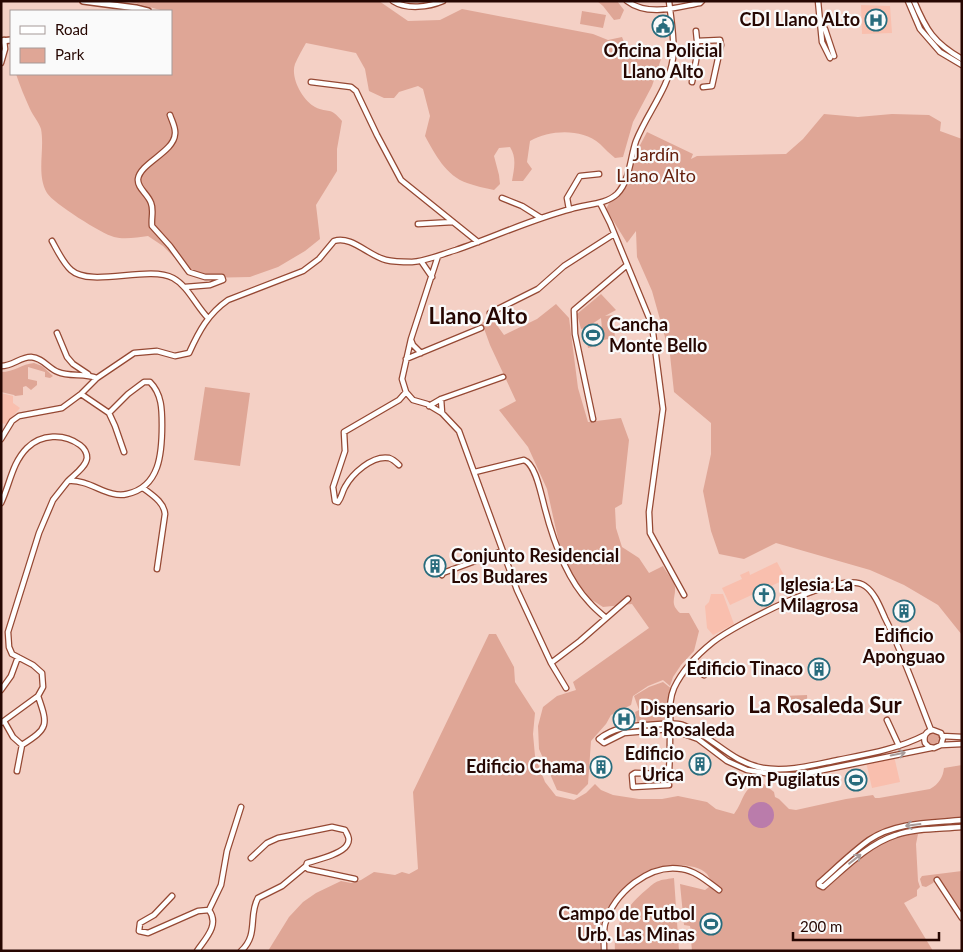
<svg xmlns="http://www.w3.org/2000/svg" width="963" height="952" font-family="Lato,sans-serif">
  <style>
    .built { fill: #f9bfae }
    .green { fill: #dfa696 }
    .water { fill: #ba7cab }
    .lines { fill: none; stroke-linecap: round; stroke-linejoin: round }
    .minor-casing { stroke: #954833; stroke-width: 7 }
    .tertiary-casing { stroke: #954833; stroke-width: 8 }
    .minor { stroke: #fff; stroke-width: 4.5 }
    .tertiary { stroke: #fff; stroke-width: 5 }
    .oneway { stroke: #a89c9a }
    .labels { text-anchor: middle; stroke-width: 4.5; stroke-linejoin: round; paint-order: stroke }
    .poi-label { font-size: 18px; font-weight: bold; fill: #260702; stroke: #fafafa; text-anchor: end }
    .park-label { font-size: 18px; fill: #65200d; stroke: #fafafa }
    .district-label { font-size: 22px; font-weight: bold; fill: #260702; stroke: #fafafa }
  </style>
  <rect width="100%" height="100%" fill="#f4d0c5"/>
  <path class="built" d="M861,5L890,6L892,33L862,34Z
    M1,393L13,396V403L20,408L6,424L1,423Z
    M777,562L786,579L730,605L722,588L742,579L740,575L749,571L750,575Z
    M711,594H723L734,624L713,635L707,628L705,606L709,602Z
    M894,756L900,782L872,788L866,762Z"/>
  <path class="green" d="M127,1H379L408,21L440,20L462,9L593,34L608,40L622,37L630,57L654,56L661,59L652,86L633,122L623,157L615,158C610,154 605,149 600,144C581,128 550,130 530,141L527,162L532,169L523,181H512C514,169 517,158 510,147L499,148L494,156L499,175L500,184L494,190C485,188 475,186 467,183C446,176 435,154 425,136L430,116L423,89L418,86L399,92L394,98H384L369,91L365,69L356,53L306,43C302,50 298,57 295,64C290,78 303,101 315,107C329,114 330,106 342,121L337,149V171L316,205L320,239L305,251L278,267L250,277L203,278L177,260L163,246L148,236C138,237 125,240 114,237C102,234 53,203 47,193C36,174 45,150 41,129C39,122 33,116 30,109C25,98 20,86 16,74H171V11H164Z
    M597,1H617L624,10L620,19L614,20L603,6Z
    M582,11L606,15L603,28L580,24Z
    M824,114L858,117L892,114L929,115L941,122L940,131L962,139V635L938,605L904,585L870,570L776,543L744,559L719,554L711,531L703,491L711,454V423L674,392L670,355L652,291L637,257L636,231L627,243L606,209L647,132L693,154L691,159L697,156L786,154L803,139Z
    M601,294L616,310L605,316L613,315L615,338L603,340L601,318L592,324L598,323L601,344L588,348L585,328L581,329L577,314Z
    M556,304L569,318L578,388L588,422L621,418L629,440L622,504L615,508L616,528L622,547L639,558L649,573L663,566C666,572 674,581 675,587C676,598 669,603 680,613H689L699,631L694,651L681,665L673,677L670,686L663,680L648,686L633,696L631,705L611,715L606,724L591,741L588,784L577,795L557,790L539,749L538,726L543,707L557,696L576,690L573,682L649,628L632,604L603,607L592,600L577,583L560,548L547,489L528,447L499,410L516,401L490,345L482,323L491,317L504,335L537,319Z
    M34,363L42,366L53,376L50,378L45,377V372L28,367V379L37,381V385L31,390L26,386L23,387V395L15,396L14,395L1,392V372C14,372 22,364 34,363Z
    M205,387L250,393L240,466L194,460Z
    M489,634H496L514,667L515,682L535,713L533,734L535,756L545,782L556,796L574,800L586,793L595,784L601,790L613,795L639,799H662L678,796L707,802L716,809L734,814C745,800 742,784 764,784L774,792L775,797L779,799L789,809L796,810L846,799L873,795L875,798H879L930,789C939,784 943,777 944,768L962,765V828L918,834L916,844L918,881L920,887L917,890V896L904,903L933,951H692L691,940L687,936L691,932L690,926L684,925L680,884L705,890L713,884C711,881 709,877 707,874C694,861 659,864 645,872C627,882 609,901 602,920C599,928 600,942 600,951H268L289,917L303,902L316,893L341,881L351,883L361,880L374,872L395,875L402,872L409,874L418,869L413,792Z
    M663,682L673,690C667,702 666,712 668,724L638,726L635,712L639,710L634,696L649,687Z
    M807,695L808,710L784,711L783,696Z
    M926 739a7 7 0 1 1 14 0a7 7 0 1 1-14 0Z
    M962,871V912L940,880H935L933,883L926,887L922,886L920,879L922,876Z
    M674,878L679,951H615C613,925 627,906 646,890C650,887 654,882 659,881C663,879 670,879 674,878Z"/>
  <path class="water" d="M748 815a13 13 0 1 1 26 0a13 13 0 1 1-26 0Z"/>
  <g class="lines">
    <g class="minor-casing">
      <path id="minor" d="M393,1C407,10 429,7 443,1
        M627,1C648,17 678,7 700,3L702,1
        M818,1L822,42L830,58
        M908,1L920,29L940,52L962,65
        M914,1C926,30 934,43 962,59
        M821,27L825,29L834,56
        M696,31L697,41
        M673,50L678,53L697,55V41L720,40L721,45L712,86L703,87
        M1,63L5,49L4,40
        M311,82L351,87L356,91L377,135L401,180L478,242
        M692,82L697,55
        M170,115C172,121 176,128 175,134C174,152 140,163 138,179C137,188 148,194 151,203C154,210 151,218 152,226L170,246L189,272L205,277H222L223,280L210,285L185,287
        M502,198L522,206L541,218
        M600,203L610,223L652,325L663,409L649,512L650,533L684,595
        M569,209L567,198L580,176L599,174
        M418,224L453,222
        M52,241C57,250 63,263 71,270C91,288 148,265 173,278C188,286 196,306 208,318
        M438,256L411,339L402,379L406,392L413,400L427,404L442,413L459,431L517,590L551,663L566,688
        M421,261L432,277
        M490,313L538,289L564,266L614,234
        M57,333L67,357L73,364L88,374
        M411,340L413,345L421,353
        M406,359L481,328
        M1,366C13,366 20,357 31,357C43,358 48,368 58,372C69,377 84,373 97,378
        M81,394L109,413L115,426L124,452
        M441,399L442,413
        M429,406L441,399L503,377
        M593,419L575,334L574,310L627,265
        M1,439L12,421L19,416L62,408L81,394L97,378L134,353L157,351L175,356L189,353C199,331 208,314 228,300L303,271L319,259L334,241C351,235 369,256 386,260C394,262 404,262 412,262C427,261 442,254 456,250C494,237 532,219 571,209C586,204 605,205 617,194C630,181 630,158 636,141C647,113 669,88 673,58C675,39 671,20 669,1
        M399,465C396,462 392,459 389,458C372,455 352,474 345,487C342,492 342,497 338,502L335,501L333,487L345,451L344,432L399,400L406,392
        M475,472L524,460C535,464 540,490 543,501C551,534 565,577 589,602C594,608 600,613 606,618
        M143,488C152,495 164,502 165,514L157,569
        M1,503C10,484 12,463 27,448C41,434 64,433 80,445C84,448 87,452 87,458C86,467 74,475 68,481
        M442,575L443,573L502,551
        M551,663L580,641L628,599
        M690,666L704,675
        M1,690L11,676L18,657
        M887,720L899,746
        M4,721L13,737L22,745C49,728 48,725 38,696
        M1,723L38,696L43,687L42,673L33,665L12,654L9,647L8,632L39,533L53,500L68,481C90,479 108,499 127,494C160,487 162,453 162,425C162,410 162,394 150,382H144L128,394L109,413
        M925,735C898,749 868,754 838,760C813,765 788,772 763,768C730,762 713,736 683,725C673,721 657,725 646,725C629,726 613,728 599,739L604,743L624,733L670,729L698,739L727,761L747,770L778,775H795L818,771L931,748
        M942,736L962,737
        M941,745L943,738L941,733L933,730C926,731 923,736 925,743L929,747L934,748L941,745L962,744
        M17,771L22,745
        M669,785L633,787L632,775L635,773L665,774L669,771C670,757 670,743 670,729C671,715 668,702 674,688C682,671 698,654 713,642C735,625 842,568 865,586C875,593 880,607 885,618C903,654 916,692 931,730
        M962,820C931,823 895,822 869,840C851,853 835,869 819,883V885L823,887C845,868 868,844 896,835C916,828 940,829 962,827
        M306,866L308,869L355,879
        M937,880L962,918
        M172,896L154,915L140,923L139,931L148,933L198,911L209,910
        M197,951C205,939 220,925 209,910L221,885L227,851L241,807
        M241,951C259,935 248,915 258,898L282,886L306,866L307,863C317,860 342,854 347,845C351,839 347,834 345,830L332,827L278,838L267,843L251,858
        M604,951C604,942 603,932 605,924C614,893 649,863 682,869C696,871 708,882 719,890"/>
    </g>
    <g class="tertiary-casing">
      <path id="tertiary" d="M83,1L136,8L148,11
        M1,41L11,40"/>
    </g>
    <use href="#minor" class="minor"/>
    <use href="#tertiary" class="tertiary"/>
  </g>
  <defs><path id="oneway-shaft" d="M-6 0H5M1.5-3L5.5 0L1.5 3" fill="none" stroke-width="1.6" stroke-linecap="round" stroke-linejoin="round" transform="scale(1.25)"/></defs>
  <g class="oneway">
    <use href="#oneway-shaft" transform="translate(898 754) rotate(-11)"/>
    <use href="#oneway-shaft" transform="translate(913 825) rotate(173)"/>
    <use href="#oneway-shaft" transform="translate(855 859) rotate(-38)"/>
  </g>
  <defs>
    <g id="hospital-ring" transform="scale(1.125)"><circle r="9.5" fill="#fafafa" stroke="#286c7d" stroke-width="1.5"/><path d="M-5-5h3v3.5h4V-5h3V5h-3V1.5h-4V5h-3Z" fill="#286c7d"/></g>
    <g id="civic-ring" transform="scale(1.125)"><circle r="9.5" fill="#fafafa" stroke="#286c7d" stroke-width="1.5"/><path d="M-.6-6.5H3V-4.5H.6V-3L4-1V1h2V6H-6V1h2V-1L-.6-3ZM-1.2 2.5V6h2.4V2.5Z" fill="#286c7d"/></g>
    <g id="stadium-ring" transform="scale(1.125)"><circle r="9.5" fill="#fafafa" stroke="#286c7d" stroke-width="1.5"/><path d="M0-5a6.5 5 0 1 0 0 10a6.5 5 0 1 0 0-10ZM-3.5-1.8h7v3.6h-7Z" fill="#286c7d"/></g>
    <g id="building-ring" transform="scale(1.125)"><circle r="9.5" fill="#fafafa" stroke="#286c7d" stroke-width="1.5"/><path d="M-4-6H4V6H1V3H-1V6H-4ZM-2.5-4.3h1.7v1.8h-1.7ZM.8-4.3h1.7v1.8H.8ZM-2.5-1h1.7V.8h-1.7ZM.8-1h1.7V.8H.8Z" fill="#286c7d"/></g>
    <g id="church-ring" transform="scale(1.125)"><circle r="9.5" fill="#fafafa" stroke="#286c7d" stroke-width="1.5"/><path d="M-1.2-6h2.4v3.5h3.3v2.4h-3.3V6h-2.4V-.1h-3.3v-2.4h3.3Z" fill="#286c7d"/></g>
  </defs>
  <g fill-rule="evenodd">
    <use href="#hospital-ring" x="876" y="20"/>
    <use href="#civic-ring" x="663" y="26"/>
    <use href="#stadium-ring" x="593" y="335"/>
    <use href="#building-ring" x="435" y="566"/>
    <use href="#church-ring" x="764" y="595"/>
    <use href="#building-ring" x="904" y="611"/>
    <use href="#building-ring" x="819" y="669"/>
    <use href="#hospital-ring" x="624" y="719"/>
    <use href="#building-ring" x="700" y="764"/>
    <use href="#building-ring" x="601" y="767"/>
    <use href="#stadium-ring" x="856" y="780"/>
    <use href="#stadium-ring" x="711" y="924"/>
  </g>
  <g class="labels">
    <g class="poi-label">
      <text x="860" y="26">CDI Llano ALto</text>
      <text x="663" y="57" text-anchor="middle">Oficina Policial<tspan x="663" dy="21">Llano Alto</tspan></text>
      <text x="609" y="331" text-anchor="start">Cancha<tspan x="609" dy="21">Monte Bello</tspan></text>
      <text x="451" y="562" text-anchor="start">Conjunto Residencial<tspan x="451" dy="21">Los Budares</tspan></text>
      <text x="780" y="591" text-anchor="start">Iglesia La<tspan x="780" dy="21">Milagrosa</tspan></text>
      <text x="904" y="642" text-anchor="middle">Edificio<tspan x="904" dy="21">Aponguao</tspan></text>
      <text x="803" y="675">Edificio Tinaco</text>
      <text x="640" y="715" text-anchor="start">Dispensario<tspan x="640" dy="21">La Rosaleda</tspan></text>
      <text x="684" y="760">Edificio<tspan x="684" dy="21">Urica</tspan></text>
      <text x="585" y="773">Edificio Chama</text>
      <text x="840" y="786">Gym Pugilatus</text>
      <text x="695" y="920">Campo de Futbol<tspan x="695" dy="21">Urb. Las Minas</tspan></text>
    </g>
    <g class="park-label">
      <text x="656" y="161">Jardín<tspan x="656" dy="21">Llano Alto</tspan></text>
    </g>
    <g class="district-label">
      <text x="478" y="324">Llano Alto</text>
      <text x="825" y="713">La Rosaleda Sur</text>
    </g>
  </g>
  <rect width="963" height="952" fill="none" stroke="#260702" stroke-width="5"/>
  <rect x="10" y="10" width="162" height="65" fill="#fafafa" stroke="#a59997"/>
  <rect x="20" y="26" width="25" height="8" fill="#ffffff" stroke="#a59997"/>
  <text x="55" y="35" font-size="15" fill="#260702">Road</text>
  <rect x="20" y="48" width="25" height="15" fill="#dfa696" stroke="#a59997"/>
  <text x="55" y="60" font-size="15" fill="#260702">Park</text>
  <path d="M793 932v8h146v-8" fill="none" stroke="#260702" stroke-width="2.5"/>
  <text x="800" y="932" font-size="15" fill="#260702" stroke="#fafafa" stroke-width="4" paint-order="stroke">200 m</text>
</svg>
